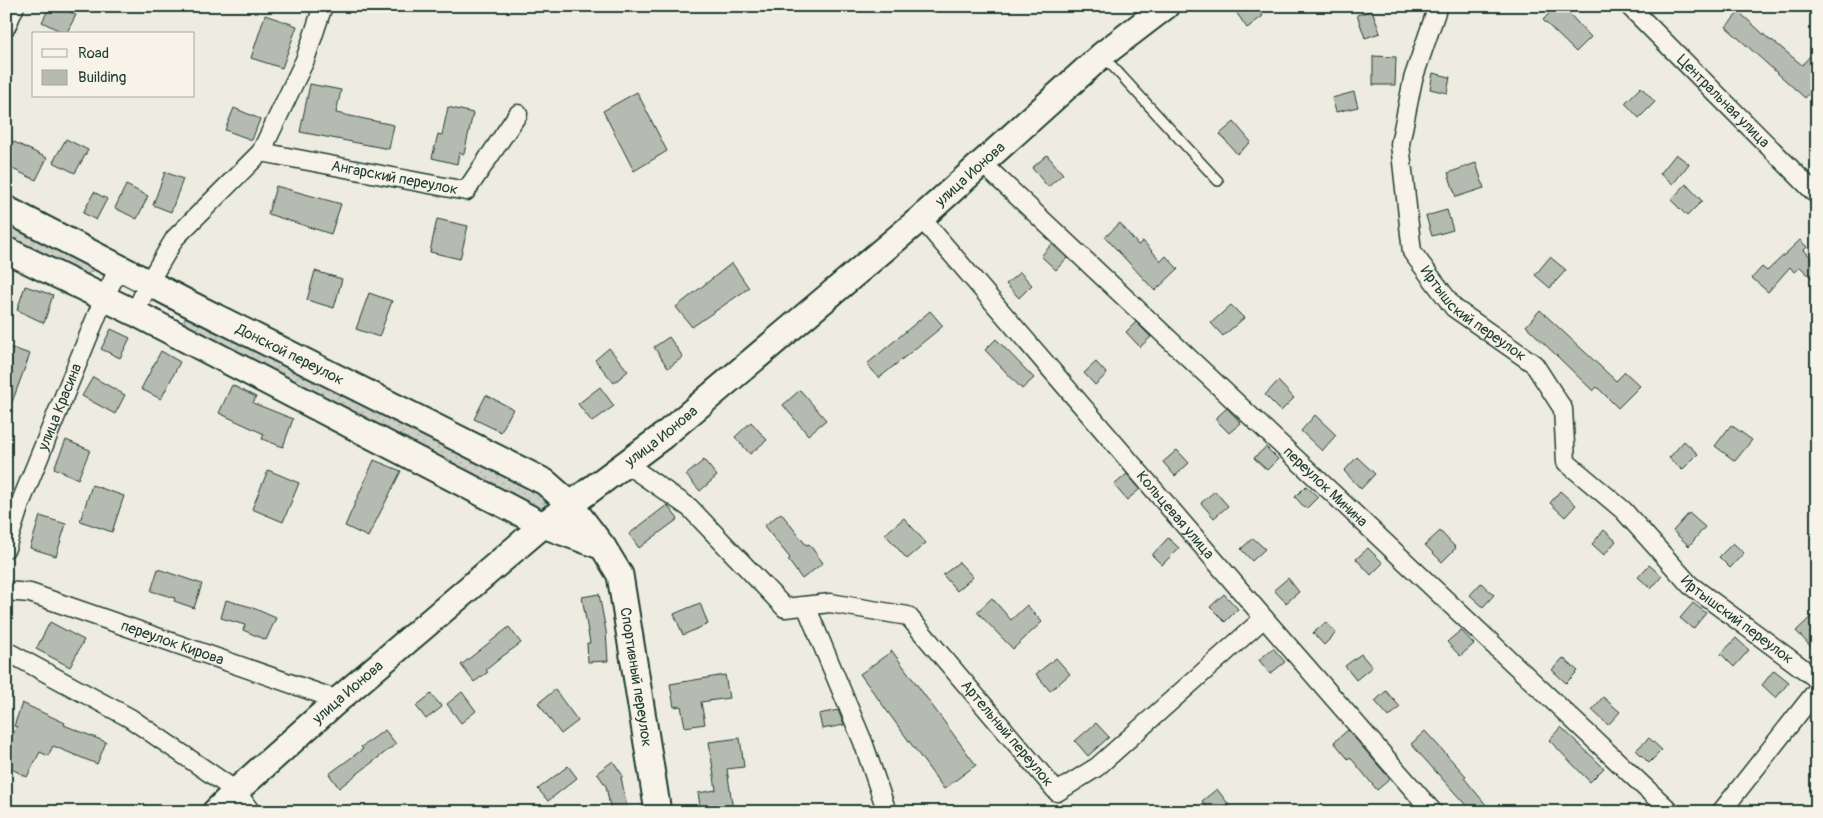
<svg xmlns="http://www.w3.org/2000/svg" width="1823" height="818" font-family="Pangolin,sans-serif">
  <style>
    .grass { fill: url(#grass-dots); stroke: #76867c }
    .building { fill: #b5bbb0; stroke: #1f3d34 }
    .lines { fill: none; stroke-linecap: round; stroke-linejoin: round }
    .lane-casing { stroke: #1f3d34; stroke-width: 12 }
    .street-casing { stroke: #1f3d34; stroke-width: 21 }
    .secondary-casing { stroke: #1f3d34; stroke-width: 29 }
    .lane { stroke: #f7f3e8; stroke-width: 9 }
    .street { stroke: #f7f3e8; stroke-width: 18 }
    .secondary { stroke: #f7f3e8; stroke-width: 25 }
    .labels { text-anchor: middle; stroke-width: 4.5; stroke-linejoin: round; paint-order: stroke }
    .street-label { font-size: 15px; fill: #1f3d34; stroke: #f7f3e8 }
  </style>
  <defs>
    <pattern id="grass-dots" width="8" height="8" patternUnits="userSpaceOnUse" patternTransform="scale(1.25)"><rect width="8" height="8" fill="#cccfc4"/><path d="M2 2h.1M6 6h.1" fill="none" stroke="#afb3a9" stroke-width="1.8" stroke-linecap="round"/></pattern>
  </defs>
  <rect width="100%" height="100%" fill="#eeece1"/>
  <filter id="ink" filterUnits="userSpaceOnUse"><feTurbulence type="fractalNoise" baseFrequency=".02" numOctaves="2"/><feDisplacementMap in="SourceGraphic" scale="10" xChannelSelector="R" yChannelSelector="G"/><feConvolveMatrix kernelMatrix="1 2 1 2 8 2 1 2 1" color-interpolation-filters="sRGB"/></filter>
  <g filter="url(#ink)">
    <path class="grass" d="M6,221L90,265L92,271L88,274H80L6,236Z
      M190,317L540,495L546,503L541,510L185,326L184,319Z"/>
    <path class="building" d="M50,6H58L76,15L66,34L42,22Z
      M1232,6H1256L1263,16L1247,28Z
      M1556,6H1562L1591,37L1576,52L1543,20Z
      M1372,10L1380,33L1365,38L1357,15Z
      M1739,12L1771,41L1772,40L1802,65L1817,48V85L1805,98L1726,27Z
      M265,15L297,26L282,68L251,58Z
      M1373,56L1396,57L1395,85H1373Z
      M1433,73L1450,77L1447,93L1430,89Z
      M310,84L341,90L336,113L394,125L389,149L300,132Z
      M1641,87L1655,102L1639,118L1625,103Z
      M637,92L667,151L634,171L603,111Z
      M1354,92L1358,107L1336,112L1332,98Z
      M448,107L473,113L464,154L459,153L457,164L432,158L438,134L442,135Z
      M234,108L260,119L252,140L225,130Z
      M1234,122L1251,142L1237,154L1220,134Z
      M6,138L47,158L36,180L6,166Z
      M66,139L88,150L75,173L53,162Z
      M1676,154L1689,164L1673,184L1660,174Z
      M1047,155L1063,174L1048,187L1032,168Z
      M1476,163L1484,188L1456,197L1448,173Z
      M165,172L183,179L171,212L153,205Z
      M1686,184L1702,201L1687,216L1671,200Z
      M126,185L148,196L137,219L115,208Z
      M276,186L341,204L331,234L268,214Z
      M94,192L107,199L96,220L83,213Z
      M1447,210L1453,230L1432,236L1426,216Z
      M437,219L468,226L460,259L430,252Z
      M1120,223L1138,245L1143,241L1161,261L1166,256L1178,269L1155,291L1105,237Z
      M1800,240L1807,247L1804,250L1817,264V283L1800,267L1794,272L1790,267L1768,292L1752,278L1762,267L1767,271Z
      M1052,244L1067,258L1056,270L1041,256Z
      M1550,257L1566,270L1550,288L1535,275Z
      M732,263L749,288L692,327L676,307Z
      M315,271L342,279L334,308L307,300Z
      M1020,272L1032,285L1019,298L1006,284Z
      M25,286L53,295L44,323L17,310Z
      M369,293L392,301L379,337L356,329Z
      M1231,305L1244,318L1223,336L1211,323Z
      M1540,310L1616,381L1625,372L1640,386L1618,408L1597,387L1593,391L1526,326Z
      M930,311L943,326L879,378L867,364Z
      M1136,322L1151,337L1140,347L1126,332Z
      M111,329L130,338L120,358L101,349Z
      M669,337L683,357L668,368L654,347Z
      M996,339L1034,378L1022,389L985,350Z
      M6,346L30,354L8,413H6Z
      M609,348L628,371L614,383L595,360Z
      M161,351L180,362L161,399L141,389Z
      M1096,362L1107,374L1095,385L1084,373Z
      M93,377L125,395L115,414L82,396Z
      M1278,381L1294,398L1281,411L1265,395Z
      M232,385L256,397L253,403L293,419L283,447L262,439L264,434L219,413Z
      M600,387L614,406L592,422L578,404Z
      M800,390L826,420L808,435L783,405Z
      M486,395L513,409L501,432L474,419Z
      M1227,408L1241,423L1229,433L1215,419Z
      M1315,415L1336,435L1322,451L1301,431Z
      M751,422L767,440L750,454L735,437Z
      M1731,425L1752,440L1735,461L1715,446Z
      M66,440L90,450L78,479L54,468Z
      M1684,441L1698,454L1682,470L1669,458Z
      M1266,447L1278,459L1267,470L1254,458Z
      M1177,450L1189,463L1175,476L1163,462Z
      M1357,457L1375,474L1361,489L1344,471Z
      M374,460L401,471L368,537L345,526Z
      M704,460L717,476L700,491L686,475Z
      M268,470L299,483L283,522L252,509Z
      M1127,474L1140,489L1127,500L1114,485Z
      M92,485L124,496L112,532L80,521Z
      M1306,486L1318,497L1306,509L1295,497Z
      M1215,491L1228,506L1214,518L1201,503Z
      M1560,491L1576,505L1565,517L1550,503Z
      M667,505L678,519L639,548L629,534Z
      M781,513L806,545L809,544L823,563L802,579L788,560L790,558L764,526Z
      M1689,513L1705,527L1689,546L1673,531Z
      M40,516L66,524L56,556L30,548Z
      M904,518L926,543L907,559L885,534Z
      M1604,530L1616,541L1604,555L1592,544Z
      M1440,531L1456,548L1442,562L1425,545Z
      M1168,538L1179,548L1162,565L1152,555Z
      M1253,538L1265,549L1252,561L1241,549Z
      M1733,543L1744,553L1730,568L1719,557Z
      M1368,548L1383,563L1371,575L1356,559Z
      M959,562L973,577L957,591L943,575Z
      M1649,565L1662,576L1651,589L1638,577Z
      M158,569L202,584L194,608L174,601L175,598L151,591Z
      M1288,578L1299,592L1286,603L1274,590Z
      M1481,583L1494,595L1483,607L1470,595Z
      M599,594L606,631L608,661L588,662L587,643H590L582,597Z
      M1224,594L1238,609L1225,622L1210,607Z
      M992,598L1011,620L1027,605L1042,622L1013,649L977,612Z
      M226,600L251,607L276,618L266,640L243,630L245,625L221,618Z
      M700,603L708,624L683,635L674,614Z
      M1693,603L1706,613L1693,629L1680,618Z
      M1817,611V653L1796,631Z
      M50,622L84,640L70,667L36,649Z
      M1326,622L1336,633L1324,645L1313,633Z
      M509,627L521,643L503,656L486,670L488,672L474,682L461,665Z
      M1461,630L1474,644L1460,656L1447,642Z
      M1736,638L1749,650L1734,667L1721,654Z
      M1273,648L1285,662L1270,674L1259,660Z
      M892,651L976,765L944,789L860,674Z
      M1361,654L1372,667L1356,680L1345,666Z
      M1056,658L1070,674L1050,691L1036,674Z
      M1563,658L1578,671L1566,683L1552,670Z
      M1774,670L1789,682L1776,698L1762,685Z
      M725,675L729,698L701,702L705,724L685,727L681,706L674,707L670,684Z
      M555,690L578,721L561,734L538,703Z
      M1386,691L1400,707L1389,717L1375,701Z
      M462,692L476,711L461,723L447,704Z
      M431,694L442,707L426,719L416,706Z
      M1603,697L1620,712L1608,725L1592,710Z
      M22,703L65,723L64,725L106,742L97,764L53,746L48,756L40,752L27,777L6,766V746L17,727L14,726Z
      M838,710L844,725L822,729L819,714Z
      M1096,723L1109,737L1088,756L1075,741Z
      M1561,727L1604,768L1590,782L1549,740Z
      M385,730L396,744L339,788L329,774L363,749L361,747Z
      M1348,730L1390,779L1377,790L1350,757L1348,759L1334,742Z
      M1425,731L1466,776L1464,778L1492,812H1472L1411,744Z
      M740,738L744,767L727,769L733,810L701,812L698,793L716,790L709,742Z
      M1649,738L1662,750L1649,763L1636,750Z
      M613,761L623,776L621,777L628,812H611L606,786L597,773Z
      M568,766L577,778L548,801L538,789Z
      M1217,789L1229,805L1220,812H1210L1202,801Z"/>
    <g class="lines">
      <g class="lane-casing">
        <path id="lane" d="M1104,57L1218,181"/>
      </g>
      <g class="street-casing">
        <g id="street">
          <path id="s1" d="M1438,6L1413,79L1400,144L1412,252L1454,308L1534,364L1563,409L1566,462L1623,510L1690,585L1817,679"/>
          <path id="s2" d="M1629,6L1817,195"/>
          <path d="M6,27L15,6"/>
          <path id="s3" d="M261,152L466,191L518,114"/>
          <path id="s4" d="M982,163L1671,812"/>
          <path id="s5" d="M921,218L1264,618L1433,812"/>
          <path d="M135,313L149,282L175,238L261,152L305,60L323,6"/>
          <path id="s6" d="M625,463L690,508L785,608L830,603L908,616L1057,792L1097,767L1264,618"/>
          <path id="s7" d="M6,548L20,504L104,298L119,268"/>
          <path id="s8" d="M6,591L30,593L338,700"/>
          <path d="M806,606L863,742L887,812"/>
          <path d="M6,651L130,718L236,791L251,812"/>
          <path d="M1721,812L1817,690"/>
        </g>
      </g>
      <g class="secondary-casing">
        <g id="secondary">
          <path id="s9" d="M6,209L186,302L545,482L570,504L603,547L543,525L135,313L6,250"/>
          <path id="s10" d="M603,547L620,575L658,812"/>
          <path id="s11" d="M215,812L236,791L338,700L543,525L663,436L921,218L1102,55L1166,6"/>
        </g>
      </g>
      <use href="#lane" class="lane"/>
      <use href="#street" class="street"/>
      <use href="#secondary" class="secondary"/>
    </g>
  </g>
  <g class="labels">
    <g class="street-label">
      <text dy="5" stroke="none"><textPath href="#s2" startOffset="134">Центральная улица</textPath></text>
      <text dy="5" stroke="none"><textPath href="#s11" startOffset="989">улица Ионова</textPath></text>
      <text dy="5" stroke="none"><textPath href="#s3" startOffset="136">Ангарский переулок</textPath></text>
      <text dy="5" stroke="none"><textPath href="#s1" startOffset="340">Иртышский переулок</textPath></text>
      <text dy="5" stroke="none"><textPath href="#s9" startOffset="319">Донской переулок</textPath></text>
      <text dy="5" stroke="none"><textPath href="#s7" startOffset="151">улица Красина</textPath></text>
      <text dy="5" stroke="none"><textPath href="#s11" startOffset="584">улица Ионова</textPath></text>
      <text dy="5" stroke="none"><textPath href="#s4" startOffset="472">переулок Минина</textPath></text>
      <text dy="5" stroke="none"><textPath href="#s5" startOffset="391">Кольцевая улица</textPath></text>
      <text dy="5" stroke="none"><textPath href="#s1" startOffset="760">Иртышский переулок</textPath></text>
      <text dy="5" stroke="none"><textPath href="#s8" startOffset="175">переулок Кирова</textPath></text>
      <text dy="5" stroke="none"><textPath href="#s10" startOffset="136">Спортивный переулок</textPath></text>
      <text dy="5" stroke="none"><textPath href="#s11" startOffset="179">улица Ионова</textPath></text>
      <text dy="5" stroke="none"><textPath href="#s6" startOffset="495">Артельный переулок</textPath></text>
    </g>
  </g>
  <rect width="1823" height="818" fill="none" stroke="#f7f3e8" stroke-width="25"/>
  <rect x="12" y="12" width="1798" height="793" fill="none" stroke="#1f3d34" stroke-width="2" filter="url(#ink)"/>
  <rect x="32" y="32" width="162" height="65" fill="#f7f3e8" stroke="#a1aaa0"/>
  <rect x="42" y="49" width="25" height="8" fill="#f7f3e8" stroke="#a1aaa0"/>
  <text x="78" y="58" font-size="15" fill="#1f3d34">Road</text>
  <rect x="42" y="70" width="25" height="15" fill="#b5bbb0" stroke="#a1aaa0"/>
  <text x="78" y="82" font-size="15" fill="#1f3d34">Building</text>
</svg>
